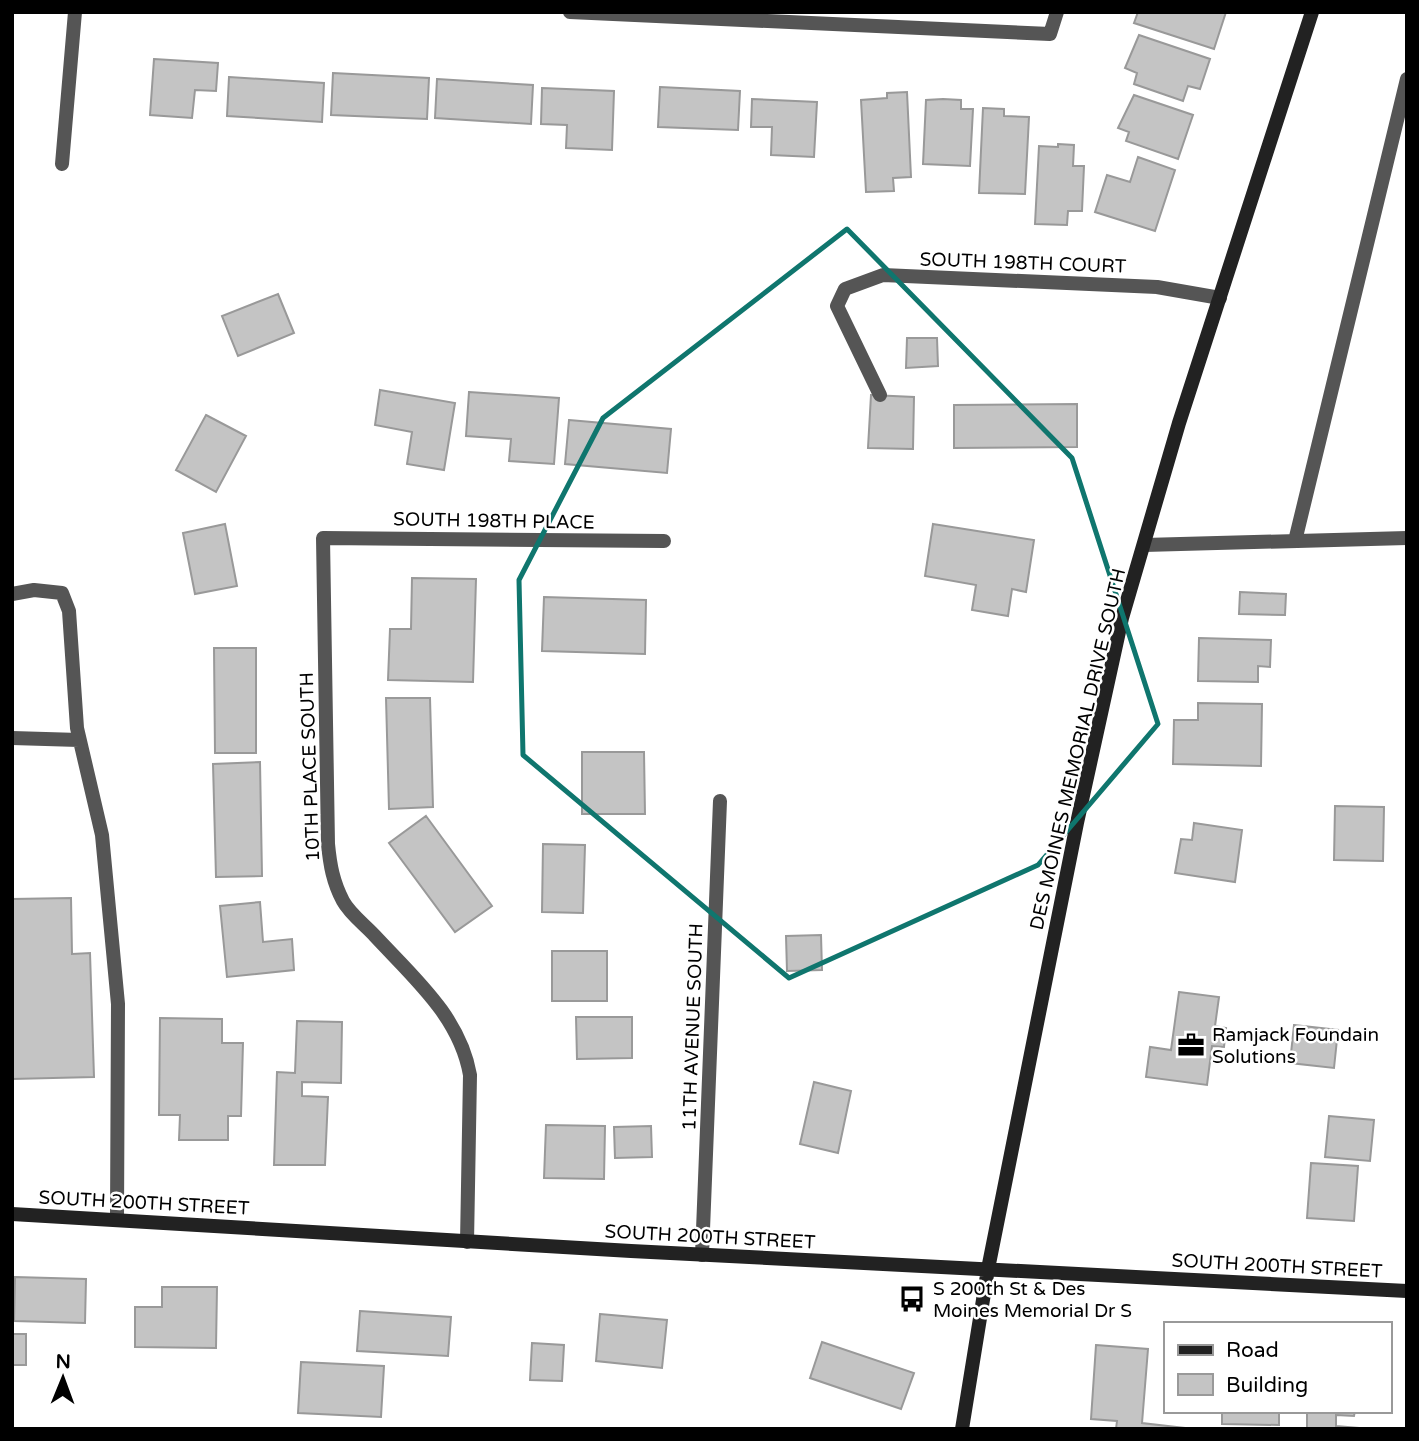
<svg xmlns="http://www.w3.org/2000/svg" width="1419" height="1441" font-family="'Varela Round',sans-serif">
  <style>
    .building { fill: #c4c4c4; stroke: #999; stroke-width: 2 }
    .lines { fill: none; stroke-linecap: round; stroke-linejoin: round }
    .lane { stroke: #555; stroke-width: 14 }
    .street { stroke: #555; stroke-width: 14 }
    .secondary { stroke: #222; stroke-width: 14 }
    .marked { fill: none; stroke: #0f766e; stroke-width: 5; stroke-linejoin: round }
    .labels { text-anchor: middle; stroke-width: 5; stroke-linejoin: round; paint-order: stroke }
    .street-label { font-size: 19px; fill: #000; stroke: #fff }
    .poi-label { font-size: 19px; fill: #000; stroke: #fff; text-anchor: start }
  </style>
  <rect width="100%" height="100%" fill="#fff"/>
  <path class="building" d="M1138,12H1226L1214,49L1134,23Z
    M1139,35L1210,59L1200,89L1188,86L1183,101L1134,84L1137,73L1125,68Z
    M154,59L218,63L216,91L195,90L192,118L150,115Z
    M333,73L429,78L427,119L331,115Z
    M229,77L324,83L322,122L227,116Z
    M437,79L533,85L531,124L435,118Z
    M660,87L740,91L738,130L658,127Z
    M542,88L614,91L612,150L566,148L567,125L541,124Z
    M907,92L911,177L893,178L894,191L866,192L861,100L887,98V93Z
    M1134,95L1193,115L1178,159L1126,141L1129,132L1118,128Z
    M752,99L817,102L814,157L771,155L772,127H751Z
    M943,99L961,100V109H973L970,166L923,164L926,100Z
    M983,108L1004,109V116L1029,117L1025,194L979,193Z
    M1058,144L1074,145L1073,166H1084L1082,211H1068L1067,225L1035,224L1039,146L1058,147Z
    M1138,157L1175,170L1155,231L1095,212L1107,175L1130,182Z
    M278,294L294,333L238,356L222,316Z
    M907,338H937L938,366L906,368Z
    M380,390L455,403L444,470L407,464L412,432L375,425Z
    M469,392L559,398L554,464L509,461L511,439L466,436Z
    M871,395L914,397L913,449L868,448Z
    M1077,404V447L954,448V405Z
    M206,415L246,436L216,492L176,470Z
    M569,420L671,429L667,473L565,464Z
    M225,524L237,586L195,594L183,533Z
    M933,524L1034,540L1026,592L1012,589L1008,616L972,610L976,585L925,576Z
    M412,578L476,579L473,682L388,680L390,629H411Z
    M1240,592L1286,594L1285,615L1239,614Z
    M544,597L646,600L645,654L542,651Z
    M1199,638L1271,640L1270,667L1258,666V682L1198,681Z
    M214,648H256V753H215Z
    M386,698H430L433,807L389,809Z
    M1198,703L1262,704L1261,766L1173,764L1174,720H1198Z
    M582,752H644L645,814H582Z
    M260,762L262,876L216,877L213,764Z
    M1335,806L1384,807L1383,861L1334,860Z
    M426,816L492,906L455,932L389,843Z
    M1194,823L1242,830L1235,882L1175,873L1181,839L1192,840Z
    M543,844L585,845L583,913L542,912Z
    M71,898L72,954L90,953L94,1077L12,1079V899Z
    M260,902L263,942L292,939L294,970L227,977L220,906Z
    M821,935L822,970L787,971L786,936Z
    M552,951H607V1001H552Z
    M1179,992L1219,997L1215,1026L1226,1028L1224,1047L1212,1046L1207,1085L1146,1077L1150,1047L1171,1050Z
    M576,1017H632V1058L577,1059Z
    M160,1018L222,1019V1043H243L241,1116H228V1140H179L180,1115H159Z
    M297,1021L342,1022L341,1083L302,1082V1096L328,1097L325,1165H274L277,1072L295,1073Z
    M1294,1025L1338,1030L1334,1068L1290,1063Z
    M814,1082L851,1091L838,1153L800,1144Z
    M1329,1116L1374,1120L1370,1161L1325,1157Z
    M546,1125L605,1126L604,1179L544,1178Z
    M651,1126L652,1157L615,1158L614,1127Z
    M1311,1163L1358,1166L1354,1221L1307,1218Z
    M15,1277L86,1279L85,1323L14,1321Z
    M162,1287H217L216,1348L135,1347V1307H162Z
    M360,1311L451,1317L448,1356L357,1351Z
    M600,1314L667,1320L662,1368L596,1361Z
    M12,1334H26V1365H12Z
    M822,1342L914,1373L901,1409L810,1378Z
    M532,1343L564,1345L562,1381L530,1380Z
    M1096,1345L1148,1349L1142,1423L1194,1429H1116L1117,1421L1091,1419Z
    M301,1362L384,1366L381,1417L298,1413Z
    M1222,1411H1279V1425L1222,1424Z
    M1307,1411H1355L1354,1416L1336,1415V1426L1371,1429H1307Z"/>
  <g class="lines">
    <path class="lane" d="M1295,541L1407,79
      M1144,545L1407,538
      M12,594L34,590L62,593L69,611L77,728L102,835L118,1004L117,1219
      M12,738L79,740"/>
    <path class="street" d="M570,12L1050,34L1057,12
      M62,164L75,12
      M880,395L837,306L845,289L883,275L1157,287L1220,298
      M467,1242L470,1075C460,1017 414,978 375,936C365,925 350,914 343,901C333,882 330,865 328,844L323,538L664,541
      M702,1255L720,801"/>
    <path class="secondary" d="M12,1214L631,1251L1407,1291
      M962,1429L988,1269L1077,823L1122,618L1179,423L1312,12"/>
  </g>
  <path class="marked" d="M847,229L1072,458L1158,724L1038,865L789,978L523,755L519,580L603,418Z"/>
  <defs>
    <g id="office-bare" transform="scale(2.1)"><path d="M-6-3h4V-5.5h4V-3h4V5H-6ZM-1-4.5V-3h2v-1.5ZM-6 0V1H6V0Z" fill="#000" stroke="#fff" stroke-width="2.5" paint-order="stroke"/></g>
    <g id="bus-bare" transform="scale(2.1)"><path d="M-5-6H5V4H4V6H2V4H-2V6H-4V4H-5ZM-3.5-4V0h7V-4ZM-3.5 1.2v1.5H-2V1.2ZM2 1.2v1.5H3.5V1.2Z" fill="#000" stroke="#fff" stroke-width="2.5" paint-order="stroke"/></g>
  </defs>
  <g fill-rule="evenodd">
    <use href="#office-bare" x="1191" y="1045"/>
    <use href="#bus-bare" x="912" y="1299"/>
  </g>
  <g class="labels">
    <g class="street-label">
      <text transform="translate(1023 262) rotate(2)" y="7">SOUTH 198TH COURT</text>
      <text transform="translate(494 520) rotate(1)" y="7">SOUTH 198TH PLACE</text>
      <text transform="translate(1077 749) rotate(-77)" y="7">DES MOINES MEMORIAL DRIVE SOUTH</text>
      <text transform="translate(309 767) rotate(-92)" y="7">10TH PLACE SOUTH</text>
      <text transform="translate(692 1027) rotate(-88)" y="7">11TH AVENUE SOUTH</text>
      <text transform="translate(144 1202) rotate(3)" y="7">SOUTH 200TH STREET</text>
      <text transform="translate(710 1236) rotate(3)" y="7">SOUTH 200TH STREET</text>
      <text transform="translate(1277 1265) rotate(3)" y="7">SOUTH 200TH STREET</text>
    </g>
    <g class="poi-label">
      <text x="1212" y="1041">Ramjack Foundain<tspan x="1212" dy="22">Solutions</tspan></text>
      <text x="933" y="1295">S 200th St &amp; Des<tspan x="933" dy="22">Moines Memorial Dr S</tspan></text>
    </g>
  </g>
  <rect width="1419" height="1441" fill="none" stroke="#000000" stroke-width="28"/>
  <rect x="1164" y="1322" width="228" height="91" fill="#ffffff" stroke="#999999" stroke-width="2"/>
  <rect x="1178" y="1345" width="35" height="10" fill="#222222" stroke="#999999" stroke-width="2"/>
  <text x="1226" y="1357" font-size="21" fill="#000000">Road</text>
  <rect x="1178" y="1374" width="35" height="21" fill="#c4c4c4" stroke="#999999" stroke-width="2"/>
  <text x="1226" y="1392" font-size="21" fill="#000000">Building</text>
  <g transform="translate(63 1378) rotate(1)" stroke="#ffffff" stroke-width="5" paint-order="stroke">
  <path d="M0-5L12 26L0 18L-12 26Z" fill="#000000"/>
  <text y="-10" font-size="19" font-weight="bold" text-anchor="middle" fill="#000000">N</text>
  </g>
</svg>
